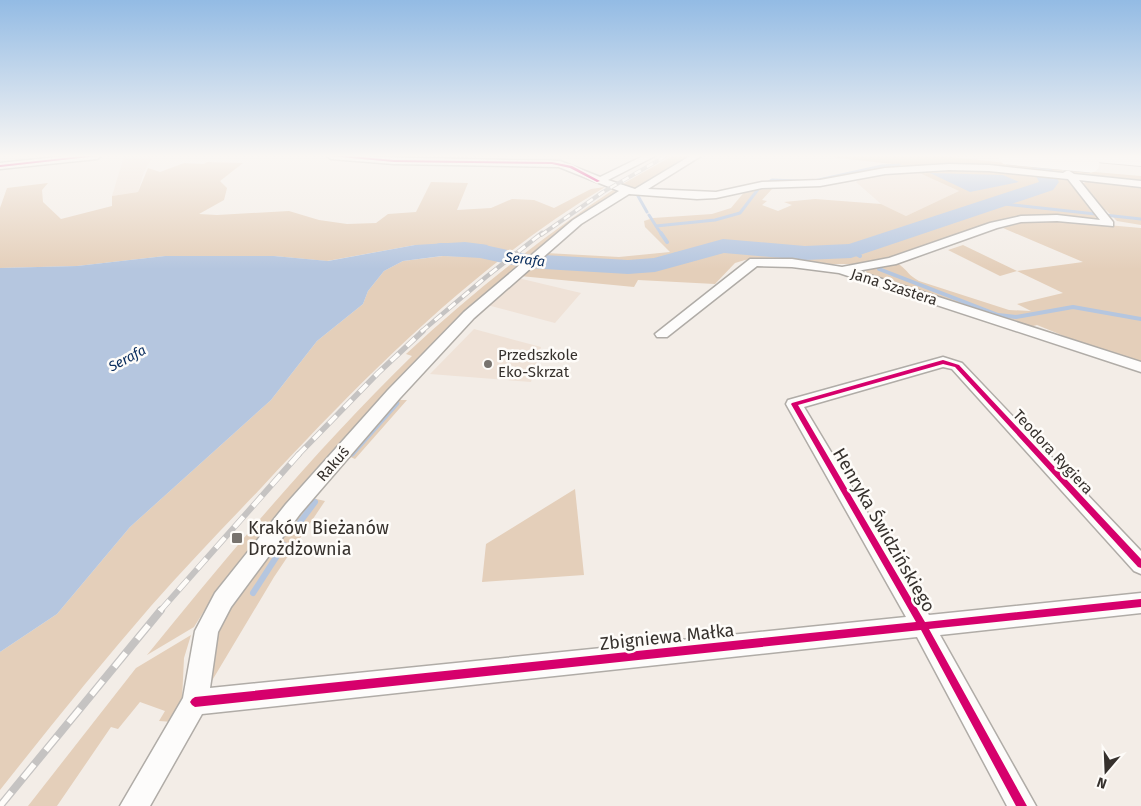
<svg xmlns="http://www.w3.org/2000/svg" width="1141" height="806" font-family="'Fira Sans',sans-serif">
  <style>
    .built { fill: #efe2d7 }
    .green { fill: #e4cfba }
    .water { fill: #b5c6df }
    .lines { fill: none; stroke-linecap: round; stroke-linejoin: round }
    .stream-far3 { stroke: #b5c6df; stroke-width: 3 }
    .stream-far2 { stroke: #b5c6df; stroke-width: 4 }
    .stream-far1 { stroke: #b5c6df; stroke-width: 5 }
    .stream { stroke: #b5c6df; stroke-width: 6 }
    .river { fill: #b5c6df; fill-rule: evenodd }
    .street-casing { stroke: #b0aca7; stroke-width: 3 }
    .highway-casing { stroke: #b0aca7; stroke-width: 2 }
    .street { fill: #fdfcfb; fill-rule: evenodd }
    .highway { fill: #fdfcfb; fill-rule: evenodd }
    .rail-far4-casing { stroke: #c5c3c2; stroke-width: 4 }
    .rail-far3-casing { stroke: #c5c3c2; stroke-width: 4.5 }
    .rail-far2-casing { stroke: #c5c3c2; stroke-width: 5.5 }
    .rail-far1-casing { stroke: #c5c3c2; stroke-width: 6 }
    .rail-casing { stroke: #c5c3c2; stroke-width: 8 }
    .rail-far4 { stroke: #fefcf9; stroke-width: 2.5; stroke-dasharray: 7; stroke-linecap: butt }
    .rail-far3 { stroke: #fefcf9; stroke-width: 3; stroke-dasharray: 9; stroke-linecap: butt }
    .rail-far2 { stroke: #fefcf9; stroke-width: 4; stroke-dasharray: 11; stroke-linecap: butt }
    .rail-far1 { stroke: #fefcf9; stroke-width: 4.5; stroke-dasharray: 14; stroke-linecap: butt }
    .rail { stroke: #fefcf9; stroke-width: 5.5; stroke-dasharray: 18; stroke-linecap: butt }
    .highway-bridge-casing { stroke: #b0aca7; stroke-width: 18; stroke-linecap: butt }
    .highway-bridge { stroke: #fdfcfb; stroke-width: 17 }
    .cycleway-casing { stroke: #fefcf9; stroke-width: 3 }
    .cycleway { fill: #d6006c; fill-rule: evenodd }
    .poi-dot { fill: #78736e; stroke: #fefcf9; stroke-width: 2 }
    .labels { text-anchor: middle; stroke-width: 5; stroke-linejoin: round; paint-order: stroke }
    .far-water-label { font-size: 14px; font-style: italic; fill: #0d3060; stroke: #fefcf9 }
    .street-label { font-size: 15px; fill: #36312d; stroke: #fefcf9 }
    .poi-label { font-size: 15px; fill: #36312d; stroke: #fefcf9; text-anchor: start }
    .near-poi-label { font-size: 18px; fill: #36312d; stroke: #fefcf9; text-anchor: start }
    .near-street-label { font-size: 18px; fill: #36312d; stroke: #fefcf9 }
  </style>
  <rect width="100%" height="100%" fill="#f3ede7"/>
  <path class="built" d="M124,156H153L144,172L138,192L112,196Z
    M915,171L959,191L906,216L881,204L856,182L861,178L878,174Z
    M518,278L581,293L555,323L487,305Z
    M474,329L541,347L531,382L430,374Z"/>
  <path class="green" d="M672,156H695L636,188L621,185Z
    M821,156H943L1061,169L1064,174L965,164L909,166Z
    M207,162L243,163L220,181L227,188L224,200L199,214L217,215L289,211L319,220L347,224L376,223L388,214L416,212L431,182L468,183L457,210L491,208L512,199L534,200L554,208L591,189L605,187C475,265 365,376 262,487C225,526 187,565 151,606C99,666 49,728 0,790V652L57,614L130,527L271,400L317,341L363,304L368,291L384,271L403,261L443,256L475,257L415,245L327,261L274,256H165L77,266L0,268V208L7,188L48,183L42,190L43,202L61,219L112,206V196L138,192L148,168L160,172L184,163L204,164Z
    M974,169L1067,179L1097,219L1007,218L887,259L863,264H832L760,258L745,260L735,263L715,284L638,280L634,287L520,276L546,253L619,257L670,252L645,227L644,221L653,218L712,214L731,208L746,190L772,189L762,200L767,201L762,205L778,211L792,205L784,202L815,199L881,204L906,216L959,191L915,171Z
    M1071,170L1141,176V183L1076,175Z
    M1087,181L1141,186V225L1117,221L1106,210L1101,209L1082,184Z
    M613,190L617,192L616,194L550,239L473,305L272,522L221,584L194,627L147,655C231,551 317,449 412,356L406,354C472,293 538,240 613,190Z
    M1026,221H1062L1141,228V363L1086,345L1037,325L1026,328L871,276L866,272L867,269C874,268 893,260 900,265C908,271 908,275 919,281L1009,310L1031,311L1017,304L1063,293L1017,271L1000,276L948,250L963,245L1017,271L1083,262L1003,228Z
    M395,400H407L355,459L346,455Z
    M575,489L584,575L482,582L486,544Z
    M308,497L325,501L274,577L210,684L212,630Z
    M191,635L184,658L182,700L173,722L159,721L165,711L140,702L118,729L111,727L57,806H28L136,668Z"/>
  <path class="water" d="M930,173L1003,175L1019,182L970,192Z
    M465,242L488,245L475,257L442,256L403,261L384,271L368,291L363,304L317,341L271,400L130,527L57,614L0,652V268L77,266L165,256H274L328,261L415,245Z"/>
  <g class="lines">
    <path class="stream-far3" d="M814,181L882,166L899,165
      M766,184L772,180L798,181
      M638,196L647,212
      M995,203L1141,219
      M649,215L656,226
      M662,235L656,226L715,220L740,213L759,188"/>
    <path class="stream-far2" d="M661,233L667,242
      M851,251L860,256
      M676,254L679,259
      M879,269L998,315L1016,317L1073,307L1141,319"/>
    <path class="stream-far1" d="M352,454L397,403"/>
    <path class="stream" d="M300,522L315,502
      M253,593L284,545"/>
    <path class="river" d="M1027,156H1044L1059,182L1053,190L851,258L805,260L724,253L655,272L628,274L527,268L480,258L432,255L429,250L432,245L440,243L480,244L527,254L628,260L654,258L723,239L805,246L849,244L1039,182Z"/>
    <g class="street-casing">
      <path id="street" d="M67,156H101L97,159L0,169V163Z
        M327,156L560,161L600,177L643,156H655L608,180L635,189L690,156H701L648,189L716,192L762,182L820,180L885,168L949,164L989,165L1063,173L1068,170L1074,174L1141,181V187L1079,180L1113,222V226L1057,221L1021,222L997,228L896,264L857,271L1141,362V372L839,273L792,267L757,266L667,337H657L655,334L750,259H792L842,267L889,258L990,223L1021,216L1057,215L1100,220L1068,179L989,171L949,170L885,174L820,186L762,188L716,198L697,199L629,194L581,224L474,318L400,398L300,514L231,607L218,632L210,688L906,617L786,404L788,400L943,357L962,363L1141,551V574L1134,571L952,369L943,367L804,407L929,615L1141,593V613L940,635L1036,806H1007L917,637L202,714L150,806H120L183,698L195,631L215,593L286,504L388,390L464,312L573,220L619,191L559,167L394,164L331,159Z"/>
    </g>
    <g class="highway-casing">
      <path id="highway" d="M1078,156H1141V166L1085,161Z"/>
    </g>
    <use href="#street" class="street"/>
    <use href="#highway" class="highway"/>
    <g class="rail-far4-casing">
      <path id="rail-far4" d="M541,235L603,192L666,156"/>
    </g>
    <g class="rail-far3-casing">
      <path id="rail-far3" d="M421,332L486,277L542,233"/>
    </g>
    <g class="rail-far2-casing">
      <path id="rail-far2" d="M298,455L378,373L423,331"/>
    </g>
    <g class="rail-far1-casing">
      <path id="rail-far1" d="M160,611L299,454"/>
    </g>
    <g class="rail-casing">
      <path id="rail" d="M0,806L161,610"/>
    </g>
    <use href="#rail-far4" class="rail-far4"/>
    <use href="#rail-far3" class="rail-far3"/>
    <use href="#rail-far2" class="rail-far2"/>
    <use href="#rail-far1" class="rail-far1"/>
    <use href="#rail" class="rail"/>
    <g class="highway-bridge-casing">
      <path id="highway-bridge" d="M1007,156L1091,164"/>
    </g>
    <use href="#highway-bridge" class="highway-bridge"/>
    <g class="cycleway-casing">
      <path id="cycleway" d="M83,156H98L0,167V165Z
        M330,156H349L394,160L552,162L572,166L600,181L597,182L570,168L552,164L394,162Z
        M943,360L959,365L1141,559V568L1138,567L955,367L943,364L798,405L925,622L1141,599V607L929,629L1027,806H1016L921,630L195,707L192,705L190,702L192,699L195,697L916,622L791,404L792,403Z"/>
    </g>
    <use href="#cycleway" class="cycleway"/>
  </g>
  <linearGradient id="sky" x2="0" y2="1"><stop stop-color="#93bbe4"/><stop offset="0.58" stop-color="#faf7f4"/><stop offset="1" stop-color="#faf7f4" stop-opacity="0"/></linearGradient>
  <rect width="1141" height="269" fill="url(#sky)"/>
  <g class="poi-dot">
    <circle cx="488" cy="364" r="5"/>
    <rect x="231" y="532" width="12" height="12" rx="2.5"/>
  </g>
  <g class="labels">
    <g class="far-water-label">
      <text transform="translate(525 259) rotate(7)" y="5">Serafa</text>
      <text transform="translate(127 358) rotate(-28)" y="5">Serafa</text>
    </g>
    <g class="street-label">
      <text transform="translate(894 287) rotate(18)" y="5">Jana Szastera</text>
      <text transform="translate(1053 452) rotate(47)" y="5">Teodora Rygiera</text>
      <text transform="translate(333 464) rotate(-49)" y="5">Rakuś</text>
    </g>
    <g class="poi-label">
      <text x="498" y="360">Przedszkole<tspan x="498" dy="17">Eko-Skrzat</tspan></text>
    </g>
    <g class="near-poi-label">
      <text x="248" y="534">Kraków Bieżanów<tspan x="248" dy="21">Drożdżownia</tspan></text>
    </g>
    <g class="near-street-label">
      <text transform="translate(884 530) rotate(60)" y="6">Henryka Świdzińskiego</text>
      <text transform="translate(667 637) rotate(-6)" y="6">Zbigniewa Małka</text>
    </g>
  </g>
  <g transform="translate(1106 771) rotate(199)" stroke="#fefcf9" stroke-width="4" paint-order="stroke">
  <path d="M0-4L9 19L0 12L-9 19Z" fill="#36312d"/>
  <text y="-8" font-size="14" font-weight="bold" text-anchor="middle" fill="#36312d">N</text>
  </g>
</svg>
